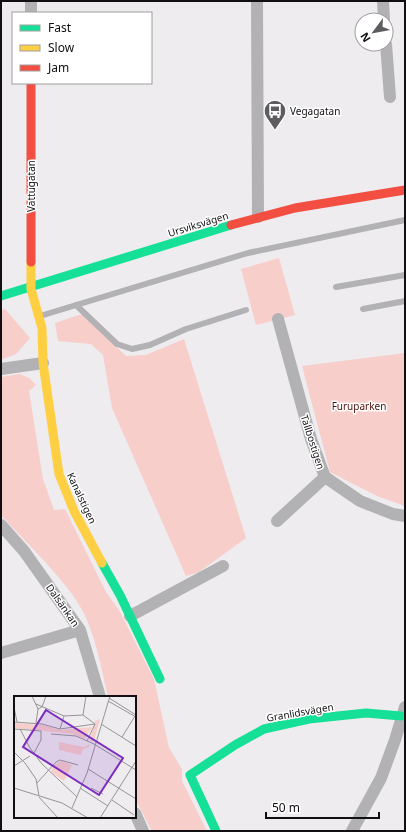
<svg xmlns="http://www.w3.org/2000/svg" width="406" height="832" font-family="'Noto Sans',sans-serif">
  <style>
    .green { fill: #f7cec9 }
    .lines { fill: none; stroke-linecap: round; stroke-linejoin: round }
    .lane { stroke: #b2b1b3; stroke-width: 6 }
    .street { stroke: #b2b1b3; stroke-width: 12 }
    .fast { stroke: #16e098; stroke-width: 9 }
    .slow { stroke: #ffcf43; stroke-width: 9 }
    .jam { stroke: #f24e42; stroke-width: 9 }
    .labels { text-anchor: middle; stroke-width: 3; stroke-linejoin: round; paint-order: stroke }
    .poi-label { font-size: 10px; fill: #110f11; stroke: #fff; text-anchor: start }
    .street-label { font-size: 10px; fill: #110f11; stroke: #fff }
    .park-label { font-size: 10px; fill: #50100b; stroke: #fff }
    .inset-road { fill: none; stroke: #969496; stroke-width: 1 }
    .view { fill: #7b2cbf; fill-opacity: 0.15; stroke: #7b2cbf; stroke-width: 2 }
    .inset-edge { fill: none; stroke: #110f11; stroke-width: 2 }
  </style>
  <rect width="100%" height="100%" fill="#eeecef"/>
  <path class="green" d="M279,258L295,315L256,325L241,269Z
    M5,309L30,338L16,354L1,360V310Z
    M82,314L126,356L146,355L184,339L246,538L199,572L186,576L112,408L103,355L91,344L58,341L55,323Z
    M405,353V506L377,496L330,472L302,366Z
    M20,374L29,378L36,385L29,391L43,479L54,510L65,509L106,592L119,610L154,679L169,748L182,769V781L207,831H152L135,799V697H108C102,671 97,644 87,620C74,587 26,543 1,515V377Z"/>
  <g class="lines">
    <path class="lane" d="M336,287L405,275
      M76,305L117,344L132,349L150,345L186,329L246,310
      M363,309L405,301
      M40,316L248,253L405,220"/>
    <path class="street" d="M257,1L258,217
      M383,1L384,20
      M31,13V1
      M386,44L390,97
      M278,319L311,439L325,477L360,501L393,514L405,516
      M1,369L43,363
      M277,521L325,477
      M1,525L24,551L80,630L100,697
      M130,616L223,566
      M1,653L80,630
      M135,813L143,831
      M352,831L381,778L395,740L405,707"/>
    <path class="fast" d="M1,296L231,225
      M102,563L120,595L160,679
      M216,831L190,775L235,745L264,729L309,719L366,713L401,716"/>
    <path class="slow" d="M31,262V289L42,328L43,363L59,474L74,511L102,563"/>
    <path class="jam" d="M31,83V262
      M231,225L295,208L405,190"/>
  </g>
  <defs>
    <g id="bus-pin" transform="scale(1.15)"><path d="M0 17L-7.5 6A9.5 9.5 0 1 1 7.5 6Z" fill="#5e5c5f" stroke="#fff"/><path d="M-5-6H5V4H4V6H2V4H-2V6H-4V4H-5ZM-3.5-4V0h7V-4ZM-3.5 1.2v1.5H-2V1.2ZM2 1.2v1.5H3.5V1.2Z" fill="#fff"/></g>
  </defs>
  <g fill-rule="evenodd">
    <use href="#bus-pin" x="275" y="111"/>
  </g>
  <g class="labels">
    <g class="poi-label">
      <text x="290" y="115">Vegagatan</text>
    </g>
    <g class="street-label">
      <text transform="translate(31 186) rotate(-90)" y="4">Vattugatan</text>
      <text transform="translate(198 224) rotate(-17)" y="4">Ursviksvägen</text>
      <text transform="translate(313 442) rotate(72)" y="4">Tallbostigen</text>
      <text transform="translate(82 498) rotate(65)" y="4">Kanalstigen</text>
      <text transform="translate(63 605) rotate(55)" y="4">Dalsänkan</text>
      <text transform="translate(300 712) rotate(-10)" y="4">Granlidsvägen</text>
    </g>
    <g class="park-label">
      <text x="359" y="410">Furuparken</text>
    </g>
  </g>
  <g transform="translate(14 696)">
    <rect width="122" height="122" fill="#eeecef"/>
    <path d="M86,23L80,45H76L81,25ZM0,27L28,29L47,34L78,31L71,43L59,38L0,32ZM45,46L70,51L76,48L75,51L69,53L67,59L45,54ZM47,65L58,69L50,85L37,76L39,70Z" fill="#f7cec9"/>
    <path class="inset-road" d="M18,0L24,13L22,27M95,2L122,19M94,5L122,21M22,8L50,20L69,19L81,28M0,11L3,26M24,13L28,11L32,0M69,19L72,0M0,26L28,28L46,33L81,28M87,28L122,50M0,33L27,35V44L20,57M6,33L16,52L28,68L63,101M46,33L50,20M37,38L62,40L80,48L122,74M108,41L121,20M73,45L81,28M0,56L11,67L22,83L25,100M0,70L16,60M74,73L122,103M23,87L42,66L46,64L64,69M0,92L48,107L74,122M66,92L94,110M77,92L89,98M25,101L44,122M98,104L120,119M58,112L73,77L96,0M86,122L122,65"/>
    <path class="view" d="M32,14L109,62L85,99L9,51Z"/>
    <rect width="122" height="122" class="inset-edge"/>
  </g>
  <rect width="406" height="832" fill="none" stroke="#110f11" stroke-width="4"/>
  <rect x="12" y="12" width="140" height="72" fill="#ffffff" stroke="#a09fa0"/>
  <rect x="20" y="25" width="20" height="6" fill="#16e098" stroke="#a09fa0"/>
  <text x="48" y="32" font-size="12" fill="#110f11">Fast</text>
  <rect x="20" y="45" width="20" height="6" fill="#ffcf43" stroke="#a09fa0"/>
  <text x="48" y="52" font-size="12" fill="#110f11">Slow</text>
  <rect x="20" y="65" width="20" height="6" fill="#f24e42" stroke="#a09fa0"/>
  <text x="48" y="72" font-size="12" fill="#110f11">Jam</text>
  <g transform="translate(374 32) rotate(238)"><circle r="19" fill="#ffffff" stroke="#a09fa0"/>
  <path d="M0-3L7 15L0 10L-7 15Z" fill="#5e5c5f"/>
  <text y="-6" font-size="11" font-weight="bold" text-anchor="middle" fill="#110f11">N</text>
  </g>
  <path d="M266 812v6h113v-6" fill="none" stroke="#110f11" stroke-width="2"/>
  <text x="272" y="812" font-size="12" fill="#110f11" stroke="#ffffff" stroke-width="3" paint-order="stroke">50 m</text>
</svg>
